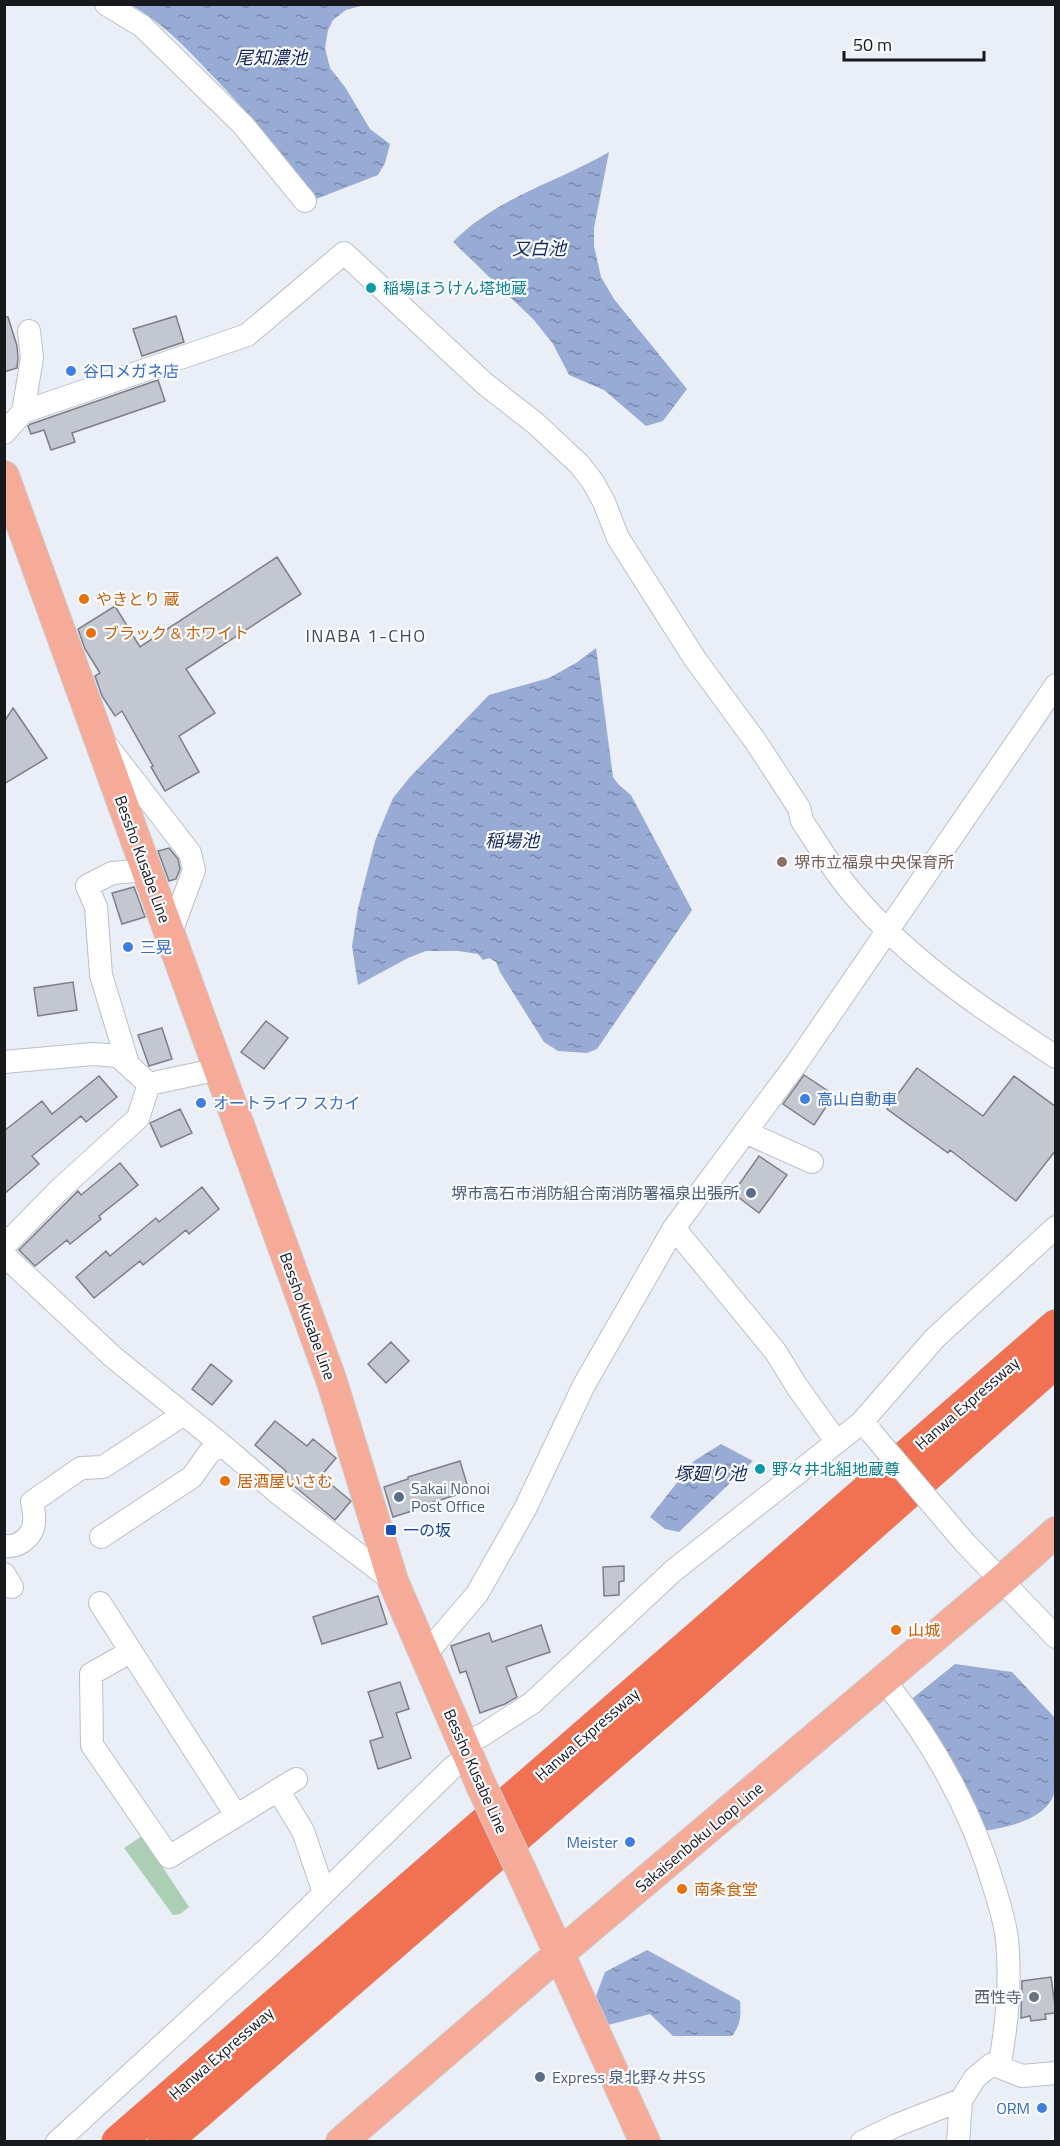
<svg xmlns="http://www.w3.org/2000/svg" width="1060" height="2146" font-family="'Titillium Web','Noto Sans JP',sans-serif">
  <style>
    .park { fill: #acceb4 }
    .water { fill: url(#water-ripples) }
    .building { fill: #c3c7d0; stroke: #7c7f88; stroke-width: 1.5 }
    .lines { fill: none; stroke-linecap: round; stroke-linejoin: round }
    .minor-casing { stroke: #bbbfc8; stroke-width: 24 }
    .major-casing { stroke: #cccccd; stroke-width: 32 }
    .highway-casing { stroke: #cccccd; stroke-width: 34 }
    .minor { stroke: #fff; stroke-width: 22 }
    .major { stroke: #f6aa98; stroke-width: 30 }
    .highway { stroke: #f07253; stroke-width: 33 }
    .minor-bridge-casing { stroke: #bbbfc8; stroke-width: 24; stroke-linecap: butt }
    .major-bridge-casing { stroke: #cccccd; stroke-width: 32; stroke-linecap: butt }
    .minor-bridge { stroke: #fff; stroke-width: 22 }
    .major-bridge { stroke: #f6aa98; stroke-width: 30 }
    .culture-dot { fill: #0f9aa8; stroke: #fafbff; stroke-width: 2 }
    .shop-dot { fill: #3f7fe0; stroke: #fafbff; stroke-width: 2 }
    .food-dot { fill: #e8710a; stroke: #fafbff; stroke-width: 2 }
    .education-dot { fill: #8d6e63; stroke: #fafbff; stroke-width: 2 }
    .service-dot { fill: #5c6f8a; stroke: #fafbff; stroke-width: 2 }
    .transit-dot { fill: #1a4fb4; stroke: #fafbff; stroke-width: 2 }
    .worship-dot { fill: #6b7280; stroke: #fafbff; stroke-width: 2 }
    .labels { text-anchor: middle; stroke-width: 4.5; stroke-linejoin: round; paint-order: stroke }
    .culture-label { font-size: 16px; fill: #0d838f; stroke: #fafbff; text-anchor: start }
    .shop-label { font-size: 16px; fill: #366cbe; stroke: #fafbff; text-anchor: start }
    .food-label { font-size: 16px; fill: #c56008; stroke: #fafbff; text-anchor: start }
    .street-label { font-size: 16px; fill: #18191c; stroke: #fafbff }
    .education-label { font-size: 16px; fill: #785e54; stroke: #fafbff; text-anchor: start }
    .service-label { font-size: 16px; fill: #4e5e75; stroke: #fafbff; text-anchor: start }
    .transit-label { font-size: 16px; fill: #164399; stroke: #fafbff; text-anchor: start }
    .worship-label { font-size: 16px; fill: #5b616d; stroke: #fafbff; text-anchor: end }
    .water-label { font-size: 18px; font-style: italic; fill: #13285b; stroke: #fafbff }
    .neighbourhood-label { font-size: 18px; letter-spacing: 1.5px; fill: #484b53; stroke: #fafbff }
  </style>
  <defs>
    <pattern id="water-ripples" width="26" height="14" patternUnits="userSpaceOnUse" patternTransform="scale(1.5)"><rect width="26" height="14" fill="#97abd5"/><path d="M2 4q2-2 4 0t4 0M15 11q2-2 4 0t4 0" fill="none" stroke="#7a8aac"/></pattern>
  </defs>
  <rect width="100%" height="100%" fill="#eaeef7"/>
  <path class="park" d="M142,1836L189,1907L180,1914L173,1915L124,1848Z"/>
  <path class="water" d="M131,5H364L346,10L333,20L328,30L325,48L330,68L345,87L370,129L390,144L385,163L378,175L316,199C283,152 245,109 205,68C182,44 160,21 131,5Z
    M609,152L594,228V246L601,277L614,299L687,389L663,421L646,426L604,390L569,375L553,344L534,320L453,242C495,198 558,182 609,152Z
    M596,648L613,777L619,785L631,795L692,910L597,1049L587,1053L558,1051L544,1042L500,972L496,962L489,958L483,960L478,954L458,951H426L408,958L358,985L352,946L358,908L375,841L393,798L410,777L489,695L549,678L576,663Z
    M721,1444L753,1461L679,1532L665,1529L650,1517L694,1461Z
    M955,1664L1012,1672L1055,1718C1055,1741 1059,1766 1055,1789C1051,1819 1006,1828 982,1831L908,1702Z
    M647,1950L740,2001C741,2015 741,2025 732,2036H673L650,2014L608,2025L596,1996L605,1972Z"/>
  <path class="building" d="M176,316L184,342L142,356L133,329Z
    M4,317H8L17,346L18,358L17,368L4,372Z
    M158,380L165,401L72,433L75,442L51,450L44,430L31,434L28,426L31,424Z
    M277,557L301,594L186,669L215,713L179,736L199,772L165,791L151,767L153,766L122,711L115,716L102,696L95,676L100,673L85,649L78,629L115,606L140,647Z
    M13,708L47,758L4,784V722Z
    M169,848L178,859L180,869L176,879L169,881L158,851Z
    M134,887L145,917L122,924L112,893Z
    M73,982L77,1010L38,1016L34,988Z
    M266,1021L288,1038L264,1069L241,1052Z
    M162,1028L172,1059L149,1066L138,1035Z
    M917,1068L983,1116L1014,1076L1056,1107V1150L1016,1201L950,1150L948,1153L887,1109Z
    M804,1075L834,1095L814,1125L783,1104Z
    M99,1076L117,1097L86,1122L81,1116L32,1156L39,1164L4,1194V1131L42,1101L52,1114Z
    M180,1109L192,1133L161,1147L150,1123Z
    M759,1156L787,1175L759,1213L733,1193Z
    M120,1163L138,1185L99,1216L101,1219L70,1244L67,1240L35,1266L19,1250L78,1191L81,1195Z
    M202,1187L219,1209L189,1234L186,1230L143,1265L140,1261L94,1298L76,1277L106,1251L110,1256L156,1218L159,1222Z
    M391,1342L409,1361L386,1383L368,1364Z
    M211,1364L232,1381L212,1405L192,1389Z
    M275,1421L307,1446L313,1439L336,1458L321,1476L351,1501L335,1520L282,1476L286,1471L255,1445Z
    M460,1461L469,1491L411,1509L412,1511L393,1517L384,1487L408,1479V1477Z
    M624,1566V1581L619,1582V1595L604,1596L603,1567Z
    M378,1596L387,1624L322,1644L313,1617Z
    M541,1625L550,1652L506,1667L517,1697L505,1704L480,1713L466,1671L460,1673L451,1646L489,1633L492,1642Z
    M400,1682L409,1709L396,1713L411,1758L378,1769L370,1741L383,1737L368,1692Z
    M1051,1977L1056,2013L1045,2014L1046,2019L1031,2021L1030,2016L1021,2018L1022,1981Z"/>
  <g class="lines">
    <g class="minor-casing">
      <path id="minor" d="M106,4L142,26L243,125L305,201
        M23,412L247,335L344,253L485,384L535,423L579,464L593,482L604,502L618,538L695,659L756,742L799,808L802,821C819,846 835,874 855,896C911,962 984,1010 1056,1057
        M4,433L23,412L32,358L29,331
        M108,747L190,853L194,870L170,935
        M4,1062L93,1054L118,1056L149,1084L219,1069
        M128,1064L101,975L96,907L87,886L112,873L147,870
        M745,1132L812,1162
        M674,1228L775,1351L798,1388L836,1441
        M4,1246L59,1190L138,1118L149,1084
        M4,1255L113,1357L221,1444L279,1494L393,1581
        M101,1537L192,1477L209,1453L221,1444
        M965,1543L1056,1637
        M4,1546C19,1548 34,1536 34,1521C35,1515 33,1508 32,1502L81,1468L103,1467L184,1414
        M4,1574L12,1587
        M100,1603L236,1815
        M130,1652L91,1674L92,1745L169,1857L296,1779
        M424,1656L477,1594L525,1509L584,1385L674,1228L796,1064L1056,685
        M884,1680C934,1743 973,1813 995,1890C1000,1906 1005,1923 1007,1939C1011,1979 1007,2028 999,2067
        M464,1745L484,1734L532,1703L673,1571L861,1423L935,1338L1056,1227
        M278,1790L303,1831L324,1893
        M57,2142L269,1947L453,1767L469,1757
        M862,2142L897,2125L961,2100
        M958,2142L961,2100L975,2078L992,2064L1022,2076L1056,2073"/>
    </g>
    <g class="major-casing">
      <path id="major" d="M4,476L332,1382L393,1581L481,1785
        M521,1870L645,2142
        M341,2142L559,1954L1002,1580L1056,1532"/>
    </g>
    <g class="highway-casing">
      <path id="highway" d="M118,2142L1056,1326
        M164,2142L683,1692L1056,1361"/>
    </g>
    <use href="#minor" class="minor"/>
    <use href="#major" class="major"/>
    <use href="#highway" class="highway"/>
    <g class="minor-bridge-casing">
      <path id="minor-bridge" d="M871,1432L965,1543"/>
    </g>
    <g class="major-bridge-casing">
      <path id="major-bridge" d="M481,1785L521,1870"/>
    </g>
    <use href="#minor-bridge" class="minor-bridge"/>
    <use href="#major-bridge" class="major-bridge"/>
  </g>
  <g class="culture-dot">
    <circle cx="371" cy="288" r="6"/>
    <circle cx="760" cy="1469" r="6"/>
  </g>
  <g class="shop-dot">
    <circle cx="71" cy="371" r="6"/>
    <circle cx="128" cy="947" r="6"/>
    <circle cx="805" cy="1099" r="6"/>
    <circle cx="201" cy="1103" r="6"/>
    <circle cx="630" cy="1842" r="6"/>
    <circle cx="1042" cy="2108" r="6"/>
  </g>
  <g class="food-dot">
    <circle cx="84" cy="599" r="6"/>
    <circle cx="91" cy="633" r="6"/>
    <circle cx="225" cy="1481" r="6"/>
    <circle cx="896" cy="1630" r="6"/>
    <circle cx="682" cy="1889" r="6"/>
  </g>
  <circle class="education-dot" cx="782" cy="862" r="6"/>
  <g class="service-dot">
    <circle cx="751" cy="1193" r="6"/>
    <circle cx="399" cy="1497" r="6"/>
    <circle cx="540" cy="2077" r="6"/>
  </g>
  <rect class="transit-dot" x="385" y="1524" width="12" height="12" rx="3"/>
  <circle class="worship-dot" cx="1034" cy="1997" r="6"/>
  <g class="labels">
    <g class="culture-label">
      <text x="383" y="294">稲場ほうけん塔地蔵</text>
      <text x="772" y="1475">野々井北組地蔵尊</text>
    </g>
    <g class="shop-label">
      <text x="83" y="377">谷口メガネ店</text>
      <text x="140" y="953">三晃</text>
      <text x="817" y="1105">高山自動車</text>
      <text x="213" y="1109">オートライフ スカイ</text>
      <text x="618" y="1848" text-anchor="end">Meister</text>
      <text x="1030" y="2114" text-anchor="end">ORM</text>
    </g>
    <g class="food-label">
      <text x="96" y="605">やきとり 蔵</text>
      <text x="103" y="639">ブラック &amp; ホワイト</text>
      <text x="237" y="1487">居酒屋いさむ</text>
      <text x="908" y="1636">山城</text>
      <text x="694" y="1895">南条食堂</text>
    </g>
    <g class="street-label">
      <text transform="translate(143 859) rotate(70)" y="6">Bessho Kusabe Line</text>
      <text transform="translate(308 1316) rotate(70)" y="6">Bessho Kusabe Line</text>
      <text transform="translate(967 1403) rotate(-41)" y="6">Hanwa Expressway</text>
      <text transform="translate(587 1734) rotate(-41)" y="6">Hanwa Expressway</text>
      <text transform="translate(476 1771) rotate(66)" y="6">Bessho Kusabe Line</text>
      <text transform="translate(699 1837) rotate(-40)" y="6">Sakaisenboku Loop Line</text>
      <text transform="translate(221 2053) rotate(-41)" y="6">Hanwa Expressway</text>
    </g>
    <g class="education-label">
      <text x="794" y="868">堺市立福泉中央保育所</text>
    </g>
    <g class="service-label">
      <text x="739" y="1199" text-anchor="end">堺市高石市消防組合南消防署福泉出張所</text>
      <text x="411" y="1494">Sakai Nonoi<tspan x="411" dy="18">Post Office</tspan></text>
      <text x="552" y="2083">Express 泉北野々井SS</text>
    </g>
    <g class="transit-label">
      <text x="403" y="1536">一の坂</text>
    </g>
    <g class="worship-label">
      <text x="1022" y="2003">西性寺</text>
    </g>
    <g class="water-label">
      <text x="271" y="64">尾知濃池</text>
      <text x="539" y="255">又白池</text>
      <text x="512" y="847">稲場池</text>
      <text x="710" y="1480">塚廻り池</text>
    </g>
    <g class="neighbourhood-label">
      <text x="366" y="642">INABA 1-CHO</text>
    </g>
  </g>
  <rect width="1060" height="2146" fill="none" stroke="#18191c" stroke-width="12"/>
  <path d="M844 51v9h140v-9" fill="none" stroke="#18191c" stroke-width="3"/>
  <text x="853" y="51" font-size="18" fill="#18191c" stroke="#fafbff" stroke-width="4.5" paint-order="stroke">50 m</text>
</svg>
